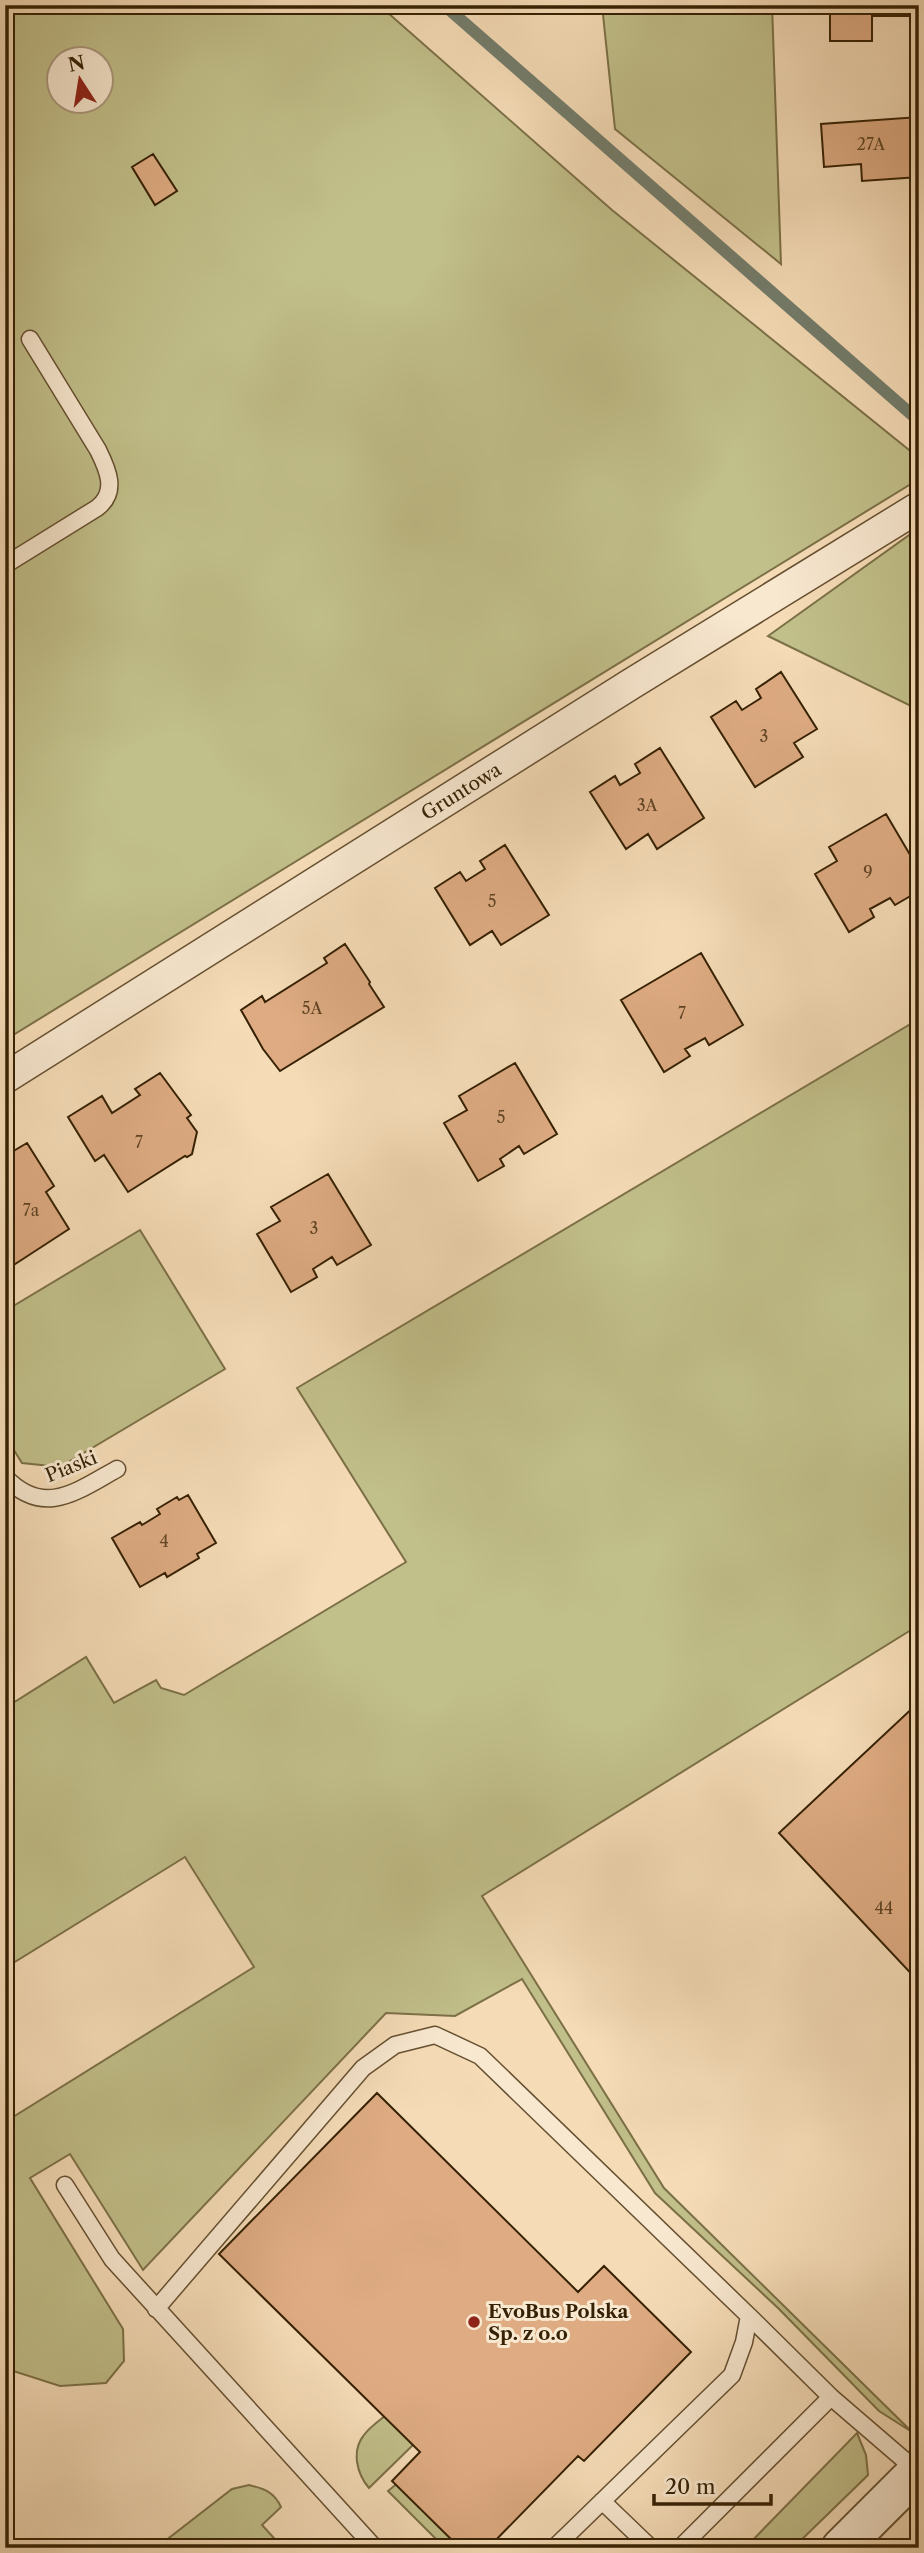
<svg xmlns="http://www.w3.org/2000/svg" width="924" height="2553" font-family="'Libre Caslon Text',serif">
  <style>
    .green { fill: #c1bf8a; stroke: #7c7047; stroke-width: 2; fill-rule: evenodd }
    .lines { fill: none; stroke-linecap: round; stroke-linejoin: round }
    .stream { stroke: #737d6c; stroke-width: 12 }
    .building { fill: #deab82; stroke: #362104; stroke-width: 2 }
    .service-casing { stroke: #665031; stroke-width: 19 }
    .minor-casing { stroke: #665031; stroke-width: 33 }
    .tertiary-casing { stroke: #665031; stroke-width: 42 }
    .service { stroke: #f8e8d0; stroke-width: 16 }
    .minor { stroke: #f8e8d0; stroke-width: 30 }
    .tertiary { stroke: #f8e8d0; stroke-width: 38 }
    .poi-dot { fill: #8f2418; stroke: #f8e8d0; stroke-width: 2.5 }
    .labels { text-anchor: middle; stroke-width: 6; stroke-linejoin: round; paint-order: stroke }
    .number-label { font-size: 16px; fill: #604424 }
    .street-label { font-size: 19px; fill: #362104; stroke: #f8e8d0 }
    .poi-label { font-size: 19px; font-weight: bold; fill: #362104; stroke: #f8e8d0; text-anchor: start }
  </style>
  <rect width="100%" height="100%" fill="#f5dcb7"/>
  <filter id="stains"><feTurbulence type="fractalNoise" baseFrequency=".00286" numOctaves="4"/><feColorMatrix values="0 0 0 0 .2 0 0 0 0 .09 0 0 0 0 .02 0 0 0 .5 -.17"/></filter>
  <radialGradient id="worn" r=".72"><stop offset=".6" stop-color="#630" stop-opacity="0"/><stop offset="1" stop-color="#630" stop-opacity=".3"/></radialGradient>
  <path class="green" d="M5,5H379L612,210L919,458V479L5,1040ZM60,60H102V102H60Z
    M602,5H772L781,264L615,129Z
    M919,528V710L768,636Z
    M919,1019V1625L482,1896L664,2188L912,2432L879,2411L778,2308L655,2193L522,1979L455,2016L386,2013L143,2270L70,2154L30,2178L123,2329L124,2361L106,2383L60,2386L13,2371L5,2359V2122L254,1967L185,1857L5,1968V1708L86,1657L114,1703L156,1680L161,1688L184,1695L406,1562L297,1388Z
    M140,1230L225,1369L60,1467L22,1463L5,1436V1311Z
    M386,2415L415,2443L369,2488C357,2474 351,2451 364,2435C370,2427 379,2421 386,2415Z
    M857,2433L866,2455L868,2475L793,2548H745Z
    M400,2481L469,2548H445L388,2491Z
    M249,2485C265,2489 274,2492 281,2507L262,2525L283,2548H156L232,2489Z"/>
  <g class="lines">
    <path class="stream" d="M444,5L919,421"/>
  </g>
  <path class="building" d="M830,5H919V22H915V16H872V41H830Z
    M919,117V177L862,181L861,164L824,167L821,124Z
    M153,154L177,191L155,205L132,167Z
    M781,672L817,729L794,743L803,757L755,787L711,717L736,701L742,710L761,698L756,689Z
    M660,748L704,818L657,849L648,834L626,849L590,792L615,776L620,785L640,773L635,764Z
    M886,814L919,870V891L895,905L890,898L870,909L874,917L849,932L815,874L837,861L829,847Z
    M505,845L549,915L501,945L492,931L470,945L435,888L460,872L466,881L485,869L480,861Z
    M345,944L370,982L369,984L384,1007L280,1071L263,1049L241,1010L262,996L265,1002L327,963L324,958Z
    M701,953L743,1025L709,1045L705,1038L685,1049L690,1056L664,1072L621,1000Z
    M515,1063L557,1134L524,1154L519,1146L500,1159L504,1166L478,1181L444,1123L467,1110L459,1096Z
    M160,1073L191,1115L187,1118L197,1132L192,1154L187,1157L185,1156L128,1192L104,1155L95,1161L68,1117L102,1096L112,1113L140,1095L135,1089Z
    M27,1143L54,1186L46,1192L69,1229L6,1270L5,1156Z
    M328,1174L371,1245L337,1265L332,1257L313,1269L317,1277L291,1292L257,1234L280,1221L271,1207Z
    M188,1495L216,1543L197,1554L199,1558L167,1577L165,1573L140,1587L112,1538L140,1522L142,1525L160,1514L157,1509L177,1497L179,1500Z
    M919,1702V1982L779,1833Z
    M377,2093L578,2292L604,2266L691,2352L584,2461L578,2456L488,2548H460L392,2481L420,2452L219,2254Z"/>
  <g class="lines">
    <g class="service-casing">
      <path id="service" d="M5,565L97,508C118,492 108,470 98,450L30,339
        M5,1477C44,1518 77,1491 117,1469
        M65,2185L112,2259L375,2548
        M156,2309L363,2068L395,2045L435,2035L480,2056L749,2316L744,2342L732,2375L554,2548
        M749,2316L831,2397
        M602,2501L651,2548
        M680,2548L831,2397L917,2471"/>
    </g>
    <g class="minor-casing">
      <path id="minor" d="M5,1078L631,684L919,507"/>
    </g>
    <g class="tertiary-casing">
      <path id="tertiary" d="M841,2548L919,2470"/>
    </g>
    <use href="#service" class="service"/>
    <use href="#minor" class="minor"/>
    <use href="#tertiary" class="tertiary"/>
  </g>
  <circle class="poi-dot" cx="474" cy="2322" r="7"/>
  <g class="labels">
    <g class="number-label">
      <text x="871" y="150">27A</text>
      <text x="764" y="742">3</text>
      <text x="647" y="811">3A</text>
      <text x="868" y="878">9</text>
      <text x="492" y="907">5</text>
      <text x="312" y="1014">5A</text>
      <text x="682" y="1019">7</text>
      <text x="501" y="1123">5</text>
      <text x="139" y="1148">7</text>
      <text x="31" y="1216">7a</text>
      <text x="314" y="1234">3</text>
      <text x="164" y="1547">4</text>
      <text x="884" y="1914">44</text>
    </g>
    <g class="street-label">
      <text transform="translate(461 791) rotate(-32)" y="7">Gruntowa</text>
      <text transform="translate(71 1466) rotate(-22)" y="7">Piaski</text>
    </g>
    <g class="poi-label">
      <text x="488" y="2318">EvoBus Polska<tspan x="488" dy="22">Sp. z o.o</tspan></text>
    </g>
  </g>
  <rect width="924" height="2553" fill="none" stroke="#f5dcb7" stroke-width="28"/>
  <rect x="7" y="7" width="910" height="2539" fill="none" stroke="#362104" stroke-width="3.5"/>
  <rect x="14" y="14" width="896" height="2525" fill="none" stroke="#362104" stroke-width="2"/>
  <g transform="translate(80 80) rotate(348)"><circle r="33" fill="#f8e8d0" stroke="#aa987e" stroke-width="2"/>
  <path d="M0-5L12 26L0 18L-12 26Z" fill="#8f2418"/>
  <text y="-10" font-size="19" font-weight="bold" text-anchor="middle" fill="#362104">N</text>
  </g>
  <path d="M654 2494v10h117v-10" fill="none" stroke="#362104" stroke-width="3.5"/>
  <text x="665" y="2494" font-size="21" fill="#362104" stroke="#f8e8d0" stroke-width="5" paint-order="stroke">20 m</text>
  <rect width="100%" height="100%" filter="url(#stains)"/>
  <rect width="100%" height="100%" fill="url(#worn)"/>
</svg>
